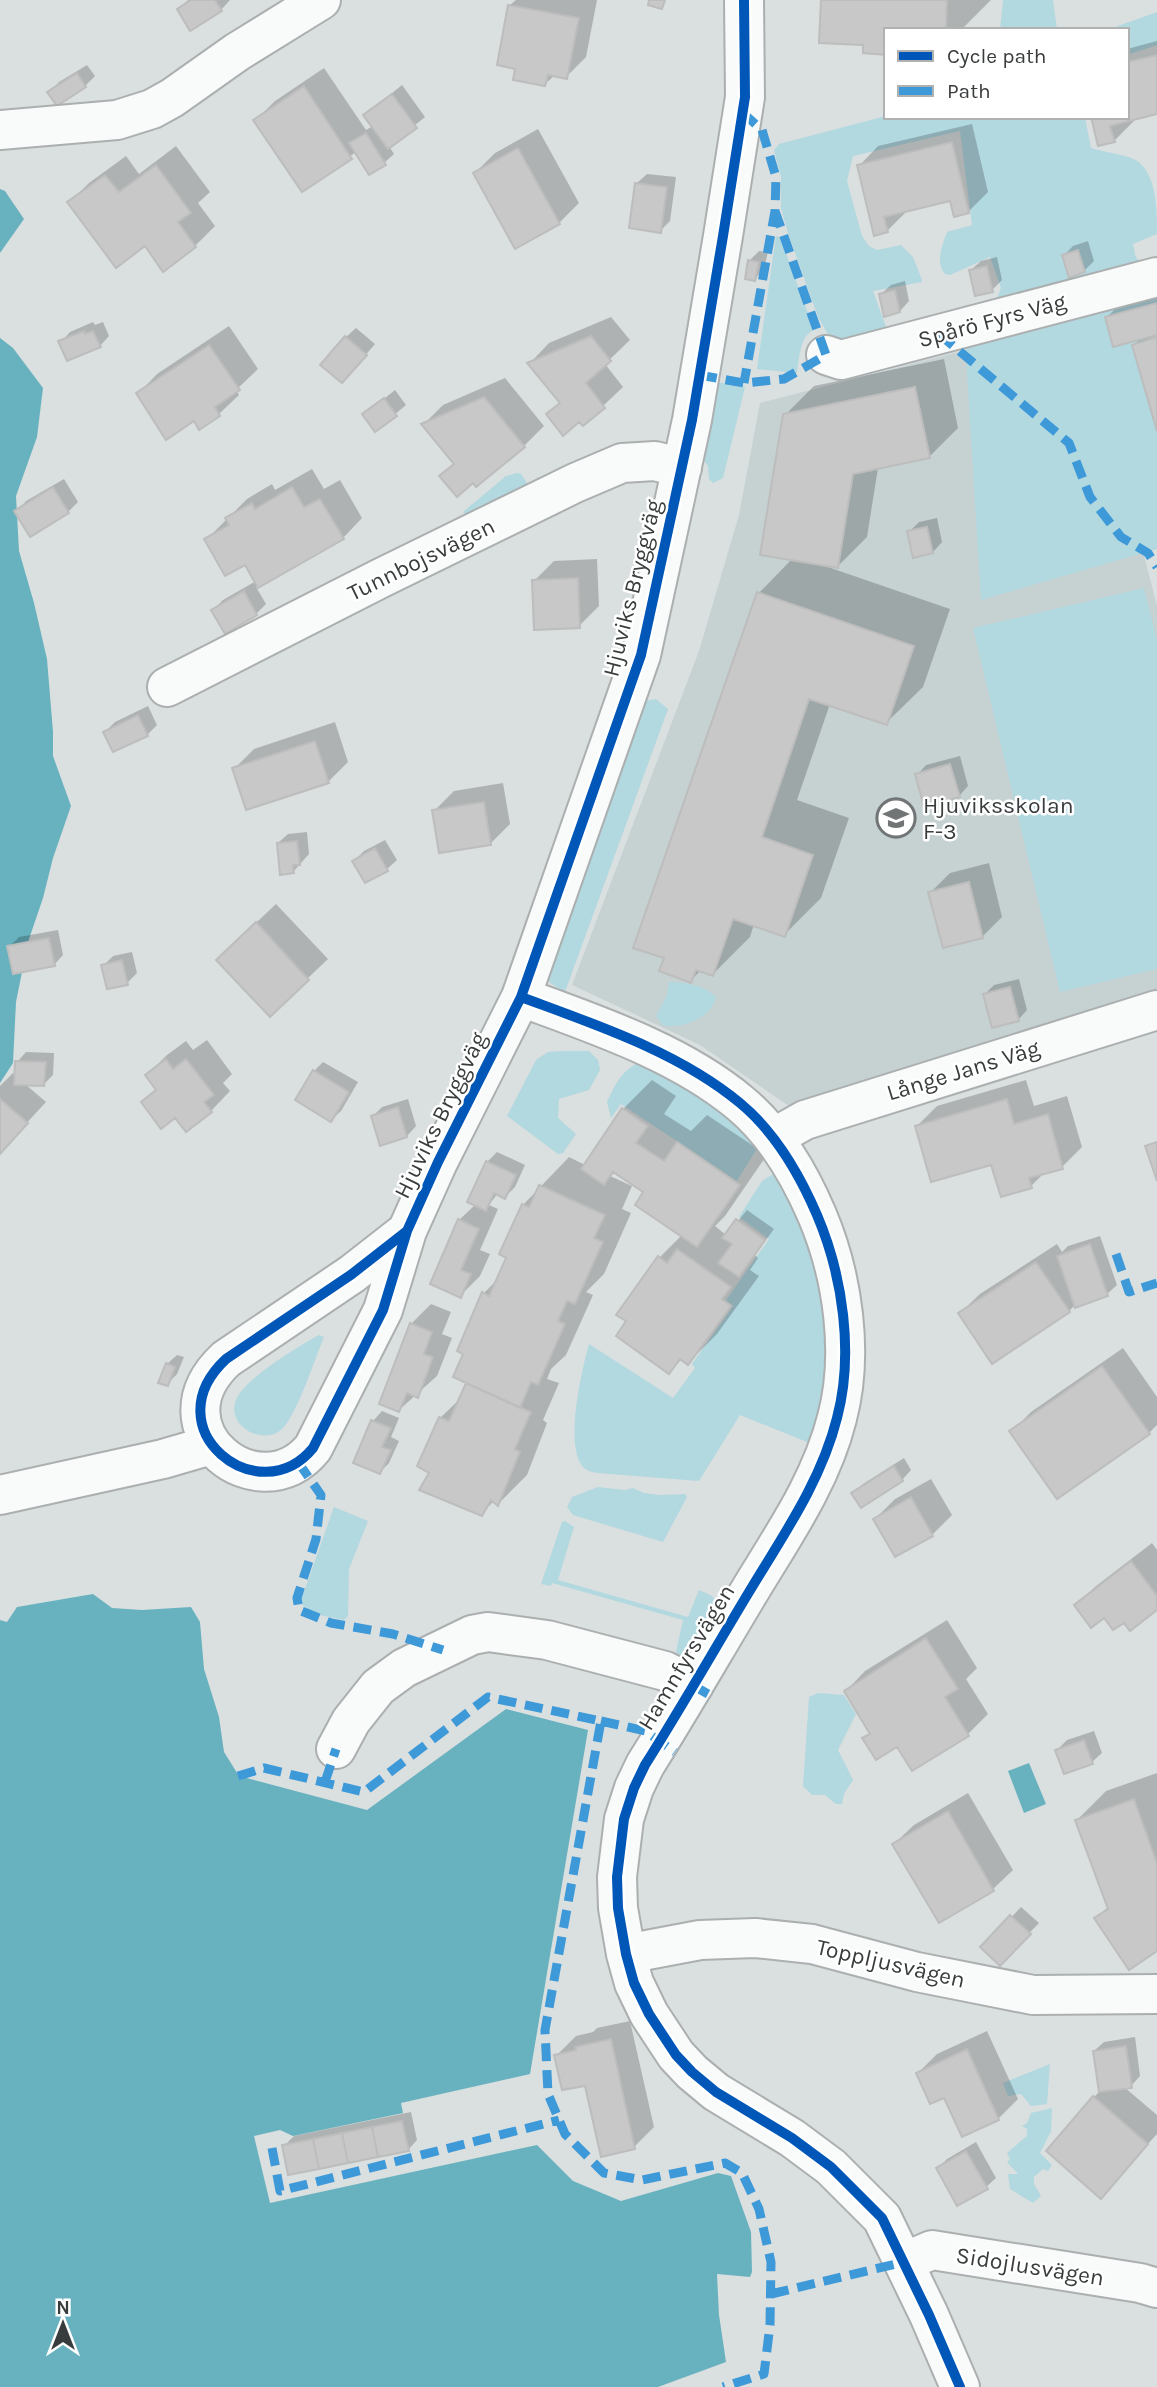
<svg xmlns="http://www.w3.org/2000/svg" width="1157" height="2387" font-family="Karla,sans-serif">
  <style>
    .built { fill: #c6d1d2 }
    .green { fill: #b2d8e0 }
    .water { fill: #68b2bf }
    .shadow { fill: #0003 }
    .building { fill: #c7c8c7; stroke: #bcbdbc; stroke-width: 2 }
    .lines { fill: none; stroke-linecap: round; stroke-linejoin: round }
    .minor-casing { stroke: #abafaf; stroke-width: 42 }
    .minor { stroke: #f9fafa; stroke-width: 38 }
    .quiet { stroke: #3e99d9; stroke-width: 9; stroke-dasharray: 18 9; stroke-linecap: butt }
    .cycleway-casing { stroke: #fff; stroke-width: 15 }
    .cycleway { stroke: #0057b8; stroke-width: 10 }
    .labels { text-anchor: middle; stroke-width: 5; stroke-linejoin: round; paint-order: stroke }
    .street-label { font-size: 23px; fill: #393c3d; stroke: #fff }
    .poi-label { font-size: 23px; fill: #393c3d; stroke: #fff; text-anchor: start }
  </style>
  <rect width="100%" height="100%" fill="#dadfdf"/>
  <path class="built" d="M1083,320L1157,606V994L792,1108L700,1045L572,985L699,651L739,515L760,403Z"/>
  <path class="green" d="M1003,0H1053L1057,30H1000Z
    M1157,12V45L1127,55V30H1107Z
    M886,116L1085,117L1091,148C1105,152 1121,154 1134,159C1157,171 1157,210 1157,234L1133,244L1135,255L1141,265L995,304L1001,288L990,257L950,275L945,274C935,262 942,246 947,232L972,225L960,131L853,156L847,181L862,236L869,246L877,250L901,245L913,257L922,280V282L873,291L889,335L854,347L830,338L818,317L788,233L781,208V177L774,150L779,144Z
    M776,236L780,237L814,330C800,335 799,359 797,373L757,369Z
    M1157,290V549L981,600L965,339Z
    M716,382L745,387L723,478L713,483L709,479L708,466L703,459Z
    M517,473L521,474L533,492L466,516L463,512L506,476Z
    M1144,588L1157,640V969L1060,992L973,628Z
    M656,699L668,709L565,992L550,983L547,974L638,702Z
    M669,982C685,982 704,985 716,997C712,1018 680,1030 662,1025L656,1016L667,995Z
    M564,1051H589L598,1060L600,1070L589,1090L559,1099L558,1118L576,1134L563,1153L558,1154L507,1116L536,1060L548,1052Z
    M639,1062H647L721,1108L758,1147L737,1181L621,1104L611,1118L607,1102C616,1083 620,1073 639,1062Z
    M778,1171L801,1212L821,1275L829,1377L812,1444L740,1415L699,1481L597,1473C592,1472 587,1471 583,1467C564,1445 582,1370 589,1344L673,1398L695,1368L692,1364L733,1306L726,1300L769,1239L739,1217L762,1181Z
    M319,1335L324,1337C315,1358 296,1418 281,1430C260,1447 222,1422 238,1396C250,1376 297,1347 319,1335Z
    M598,1487L625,1490L633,1488L644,1493L660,1495L685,1494L687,1497L663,1542L573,1515L567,1507L572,1497Z
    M334,1507L368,1521L349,1569L348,1616L344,1620L315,1614L300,1603Z
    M565,1521L574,1527L558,1580L688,1617L699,1590C709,1594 716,1597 720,1606L693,1654L678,1656L676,1652L683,1620L552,1583L551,1586L541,1584L562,1522Z
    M818,1693L844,1695L856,1714L838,1750L853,1780L844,1794L842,1804H836L825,1795H812L803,1786L809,1697Z
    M1050,2064L1047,2104L1031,2106L1021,2094L1008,2096L1003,2083Z
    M1052,2108L1051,2131L1040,2153L1052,2165L1048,2171L1043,2169L1034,2177V2184L1041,2196L1033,2203L1010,2189L1008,2174H1018L1007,2162L1010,2159L1007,2153L1027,2136V2129L1022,2126L1027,2123L1031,2113Z"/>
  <path class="water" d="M0,189L5,191L24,219L0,253Z
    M0,338L13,348L43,388L37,437L16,496L19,551L34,603L47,659L53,732V756L71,806L53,858L43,898L28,942L16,1002L13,1063L0,1083Z
    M93,1594L112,1608L142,1610L191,1607L200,1622L204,1669L219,1717L224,1752L239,1776L367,1810L506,1709L588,1730L530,2074L401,2103L403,2113L293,2136L280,2130L254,2136L270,2203L537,2145L573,2181L621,2201L718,2173L731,2176L751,2232L752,2272L750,2277L717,2274L719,2315L726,2362L658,2387H0V1620L7,1622L17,1607Z
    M1029,1763L1046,1804L1024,1813L1008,1771Z"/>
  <path class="shadow" d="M188,0H230L221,10L179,9Z
    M516,0H597L586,57L566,77L555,75L545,84L517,67L510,5Z
    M823,0H991L961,30H886L865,43Z
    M1157,41V112L1133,119L1134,121L1114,141L1092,117H1127V49Z
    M87,65L95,76L85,86L57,104L50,92L59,82Z
    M324,68L366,130L373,126L365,115L402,85L425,117L389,146L394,154L384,163L356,152L302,190L255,121L275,101Z
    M972,124L988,192L968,212L951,199L908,210L887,231L859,166L878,146Z
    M538,129L579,203L559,223L516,247L475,173L495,153Z
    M176,146L210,192L198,203L215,226L195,246L164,269L145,244L70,202L89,183L126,156L139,174Z
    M647,174L676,177L670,221L660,231L637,183Z
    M1088,241L1094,261L1084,271L1064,255L1073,246Z
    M759,251L768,252L764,269L755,279L750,260Z
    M997,257L1002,280L992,290L971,270L981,261Z
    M905,281L909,301L900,311L881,294L891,285Z
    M1157,297V425L1134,345L1141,338L1107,317L1117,307Z
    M611,317L630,340L605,364L623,387L603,406L580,420L548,414L561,401L530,363L549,343Z
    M93,322L95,325L103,322L109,336L100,346L61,342L70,332Z
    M229,326L258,369L236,390L239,395L219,414L200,427L194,418L138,394L157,374Z
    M356,328L375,344L351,372L346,337Z
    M944,359L958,428L929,457L878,468L867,537L838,566L822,565L950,609L923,687L886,723L830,704L797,800L849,818L821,898L784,935L754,924L750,937L713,974L701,970L691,980L666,957L635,947L759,593L793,558L785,415L814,386Z
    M505,378L544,426L524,446L477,485L474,481L442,476L455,462L424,424L443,405Z
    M395,390L406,405L376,430L365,414Z
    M312,469L324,489L340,480L362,518L343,538L256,587L266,604L256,614L226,631L213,610L223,600L256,581L246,562L206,540L247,499L272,484L275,490Z
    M64,479L78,502L68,512L17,511L26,501Z
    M937,518L942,542L933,552L909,532L919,522Z
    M597,559L599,606L579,626L534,581L554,561Z
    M148,706L157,725L147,735L114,750L105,732L115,722Z
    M335,722L348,762L328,782L234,769L254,749Z
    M960,756L968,786L959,796L917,775L926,765Z
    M503,783L510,824L490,844L434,811L454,791Z
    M307,832L309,854L293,872L278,843L288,834Z
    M385,840L397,860L387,869L354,861L364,851Z
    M989,863L1002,917L982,937L930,893L950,873Z
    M276,904L328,959L270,1014L238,940Z
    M58,930L63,955L54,965L9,947L19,937Z
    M132,952L137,973L127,983L103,966L113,956Z
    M1019,979L1027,1010L1018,1020L985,994L994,985Z
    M207,1040L232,1074L223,1083L230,1091L211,1111L175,1116L143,1102L157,1088L147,1075L167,1055L186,1041L193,1050Z
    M26,1052L54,1053L53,1075L44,1084H25L46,1102L0,1152V1086L13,1073L16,1076L17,1062Z
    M323,1062L358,1082L341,1111L331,1120L314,1071Z
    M652,1080L676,1096L664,1114L691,1131L707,1115L767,1155L725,1216L715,1226L726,1235L747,1210L774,1229L755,1255L758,1258L750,1270L759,1276L717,1334L688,1363L682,1359L669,1372L628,1321L660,1257L682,1235L646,1192L615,1171L610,1176L632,1186L622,1209L631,1213L604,1274L586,1292L593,1295L566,1355L551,1369L547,1379L559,1383L543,1420L547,1423L527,1475L498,1504L494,1501L481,1514L431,1473L440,1418L462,1397L468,1383L465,1353L484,1293L499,1278L509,1257L523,1205L569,1157L585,1165L623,1109Z
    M1026,1080L1034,1106L1067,1096L1082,1147L1062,1167L1046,1171L1031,1186L993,1162L917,1126L937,1106Z
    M408,1099L416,1126L407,1136L373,1116L382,1107Z
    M497,1152L525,1165L515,1187L505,1197L498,1193L489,1205L498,1209L480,1250L490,1254L480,1276L460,1296L459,1220L476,1204L469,1201L487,1162Z
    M1100,1236L1117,1285L1107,1294L1076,1304L1069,1311L960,1313L980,1294L1057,1244L1062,1252L1068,1246Z
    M431,1304L451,1312L442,1334L452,1338L437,1376L399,1410L411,1324Z
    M1123,1348L1157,1397V1425L1149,1433L1012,1431L1031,1412Z
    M177,1355L184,1357L177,1374L167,1384V1364Z
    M382,1411L399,1418L391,1437L399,1441L389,1463L380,1472L355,1462L373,1421Z
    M904,1458L911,1470L902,1480L854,1493L863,1484Z
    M931,1479L952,1515L932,1535L875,1519L895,1499Z
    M1152,1543L1157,1550V1608L1124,1621L1076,1605L1096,1586Z
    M947,1620L977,1668L966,1679L988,1714L968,1734L898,1744L864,1738L871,1732L846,1691L865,1671Z
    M1094,1731L1102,1753L1092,1762L1057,1750L1067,1740Z
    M1157,1773V1949L1097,1918L1109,1906L1077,1820L1106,1791Z
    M968,1793L1013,1870L993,1889L894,1844L914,1825Z
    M1021,1907L1039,1923L1000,1963L983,1947Z
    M630,2021L654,2127L634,2147L586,2084L556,2056L576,2036L593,2032L597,2028Z
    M987,2031L1018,2099L998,2119L945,2095L918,2073L937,2054Z
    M1135,2037L1140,2076L1131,2086L1124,2087L1157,2115V2134L1101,2196L1094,2097L1100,2091L1094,2051L1104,2042Z
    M411,2112L417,2140L408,2150L284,2146L294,2136Z
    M976,2142L996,2178L986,2187L938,2168L947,2159Z"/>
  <path class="building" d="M191,0H215L222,11L190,31L177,9Z
    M649,0H665L662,9L648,5Z
    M821,0H947L946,30H886V55L863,53V45L819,43Z
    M508,5L579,18L567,79L548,75L545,86L513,80L515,69L497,65Z
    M1157,55V114L1110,126L1115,142L1098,146L1091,117H1127V62Z
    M77,73L86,87L57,106L47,92Z
    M304,86L352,159L302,192L253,120Z
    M392,94L417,128L388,149L363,115Z
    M366,133L386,165L369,175L349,143Z
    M952,142L969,213L954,217L950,201L884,217L888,232L874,236L857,165Z
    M518,148L560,224L515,249L473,173Z
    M156,165L191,213L178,222L196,247L163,272L145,246L116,268L67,202L105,175L119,192Z
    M635,183L667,187L661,233L629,228Z
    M1078,250L1085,272L1069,278L1062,255Z
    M748,260L759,262L755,281L745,279Z
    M987,266L993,292L975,296L969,270Z
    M895,290L900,312L884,317L879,294Z
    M1157,303V335L1113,347L1105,317Z
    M84,331L85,334L93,331L101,347L67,361L58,341Z
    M345,336L367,355L342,383L320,365Z
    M591,336L611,361L586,383L605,408L583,426L579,422L563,436L546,414L560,403L527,363Z
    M1157,337V431L1132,345Z
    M209,345L240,390L215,407L220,416L199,430L194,421L166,440L136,393Z
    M915,387L930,458L853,474L838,568L760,555L783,414Z
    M484,397L525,447L476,487L473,483L457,497L439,476L454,464L421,424Z
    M384,398L397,416L375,432L362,414Z
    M53,487L69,513L30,537L14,511Z
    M292,487L304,507L320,499L344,539L258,588L245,565L225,576L204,539L229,525L225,518L252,503L255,509Z
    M927,527L933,553L913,558L907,531Z
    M578,578L580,628L534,630L532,580Z
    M244,591L257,615L225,634L211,610Z
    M757,592L914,646L887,725L809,699L762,837L813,855L785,937L733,919L713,976L696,970L691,983L659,971L664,958L633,948Z
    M138,715L148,736L113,752L103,732Z
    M315,741L329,783L246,810L232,768Z
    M950,764L960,797L924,807L915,774Z
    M484,802L491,845L439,853L432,810Z
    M297,841L300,865H293L294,873L280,875L277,843Z
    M375,848L388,871L365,883L352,861Z
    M969,882L983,938L943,948L928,892Z
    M256,922L309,980L270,1017L216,960Z
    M49,938L55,966L13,974L7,946Z
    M122,960L128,985L107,989L101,965Z
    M1010,987L1019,1021L992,1028L983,994Z
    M166,1059L173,1069L186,1059L214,1095L204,1102L212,1112L186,1132L175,1118L161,1129L141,1102L156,1090L145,1075Z
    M15,1061L46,1062L44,1086L14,1085Z
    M313,1070L349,1092L331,1122L295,1100Z
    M0,1099L28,1123L0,1154Z
    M1007,1099L1014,1124L1048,1114L1063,1169L1029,1178L1032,1188L1001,1197L991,1165L931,1182L915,1126Z
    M398,1107L407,1137L380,1146L371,1116Z
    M622,1108L648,1126L636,1143L664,1161L677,1142L740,1185L697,1247L635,1205L643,1192L613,1172L604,1185L581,1169Z
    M1157,1142V1181L1145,1146Z
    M486,1161L516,1175L505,1199L494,1193L486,1211L467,1202Z
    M539,1185L605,1215L594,1238L603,1242L575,1304L567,1301L558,1321L565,1324L538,1385L531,1382L520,1408L453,1377L463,1354L457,1351L482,1292L489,1296L506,1258L499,1254L522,1204L529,1207Z
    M458,1219L479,1229L461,1270L471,1274L461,1298L430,1284Z
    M736,1219L765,1240L739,1277L718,1263L732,1244L722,1238Z
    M1090,1244L1108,1296L1075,1308L1057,1256Z
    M677,1249L731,1287L722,1299L731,1306L688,1365L680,1359L669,1374L616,1336L626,1321L616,1315L658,1256L667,1263Z
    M1036,1262L1070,1312L992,1364L958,1313Z
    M410,1323L432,1332L424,1354L433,1357L418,1398L407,1393L399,1412L379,1404Z
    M166,1363L175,1367L168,1386L158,1383Z
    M1102,1366L1150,1434L1057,1499L1009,1431Z
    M466,1383L531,1412L515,1449L520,1452L498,1506L491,1500L482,1516L419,1490L429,1473L417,1466L439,1417L449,1421Z
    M371,1420L391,1428L382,1447L391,1450L380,1474L353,1463Z
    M894,1466L903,1481L861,1508L851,1493Z
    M911,1497L933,1536L895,1557L873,1519Z
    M1131,1561L1157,1596V1610L1130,1631L1124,1623L1113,1630L1104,1618L1091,1628L1074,1605Z
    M926,1638L958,1689L945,1697L969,1736L912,1771L897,1747L876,1760L862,1738L870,1734L844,1691Z
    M1084,1740L1093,1764L1064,1774L1055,1750Z
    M1134,1799L1157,1863V1951L1129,1970L1094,1918L1108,1909L1075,1820Z
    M948,1811L994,1891L939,1923L892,1844Z
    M1010,1915L1031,1934L1000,1966L980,1947Z
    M611,2039L635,2149L601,2157L585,2086L562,2090L554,2055L576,2050L575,2047Z
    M1126,2046L1132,2088L1099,2092L1093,2051Z
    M967,2049L999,2120L962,2137L944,2098L930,2104L916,2073Z
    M1093,2096L1148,2144L1101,2199L1046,2151Z
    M402,2121L409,2151L378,2157L372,2127Z
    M372,2127L378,2157L348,2163L342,2133Z
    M342,2133L348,2163L319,2169L313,2139Z
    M313,2139L319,2169L288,2175L282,2145Z
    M966,2151L988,2189L957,2206L936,2168Z"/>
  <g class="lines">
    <g class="minor-casing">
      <path id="minor" d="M0,130L117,120L152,109L172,98L237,52L321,0
        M826,355L841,360L1157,277
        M167,687L381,578L575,483L622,463L655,461L682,468
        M521,997C594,1024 679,1052 740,1103C775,1132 799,1173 817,1215C843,1276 854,1354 837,1418C821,1482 782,1537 749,1592C714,1650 681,1708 645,1765L634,1788L624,1819L617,1877L618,1908L626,1954L634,1983L649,2014L676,2055L692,2072L716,2092L792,2138L831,2167L882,2218L929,2315L960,2387
        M773,1138L805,1120L1157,1010
        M407,1231L352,1274L226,1359C151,1429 259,1514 313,1448L383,1310L407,1231L438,1162L521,997L641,655L692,420L723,236L745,97L744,0
        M0,1495L163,1459L211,1445
        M336,1749L351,1721L378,1687L404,1668L472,1635L488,1632L547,1640L665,1671L694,1685
        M626,1954L700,1940L755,1938L812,1944L917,1972L1033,1995L1157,1994
        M904,2262L932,2250L1140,2283L1157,2288"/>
    </g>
    <use href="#minor" class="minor"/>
    <path class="quiet" d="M742,112L762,130L776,177L775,211L744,383
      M939,334L1069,443L1090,497L1121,537L1148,553L1157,567
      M699,375L744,383L784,379L826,355L775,211
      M1116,1254L1129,1292L1157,1283
      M298,1462L321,1495L316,1539L297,1598L299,1610L331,1623L393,1634L443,1650
      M694,1686L708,1694
      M601,1721L645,1731L675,1752
      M238,1776L264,1768L364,1792L488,1697L601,1721L545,2030L548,2094L565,2134L604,2173L642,2180L725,2163L742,2173L759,2209L771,2262L770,2325L764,2374L723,2387
      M325,1782L336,1749
      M272,2148L280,2191L559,2120
      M771,2294L904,2262"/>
    <g class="cycleway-casing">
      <path id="cycleway" d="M521,997C594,1024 679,1052 740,1103C775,1132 799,1173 817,1215C843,1276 854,1354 837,1418C821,1482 782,1537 749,1592C714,1650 681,1708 645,1765L634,1788L624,1819L617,1877L618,1908L626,1954L634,1983L649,2014L676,2055L692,2072L716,2092L792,2138L831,2167L882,2218L929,2315L960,2387
        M407,1231L352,1274L226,1359C151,1429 259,1514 313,1448L383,1310L407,1231L438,1162L521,997L641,655L692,420L723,236L745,97L744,0"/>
    </g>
    <use href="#cycleway" class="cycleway"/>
  </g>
  <defs>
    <g id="school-ring" transform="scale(2.0125)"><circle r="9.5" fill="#fff" stroke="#717576" stroke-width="1.5"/><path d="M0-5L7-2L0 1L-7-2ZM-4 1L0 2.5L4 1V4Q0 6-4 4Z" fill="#717576"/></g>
  </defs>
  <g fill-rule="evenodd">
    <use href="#school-ring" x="896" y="818"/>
  </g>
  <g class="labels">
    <g class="street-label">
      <text transform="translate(992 320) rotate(-15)" y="8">Spårö Fyrs Väg</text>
      <text transform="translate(421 559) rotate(-26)" y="8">Tunnbojsvägen</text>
      <text transform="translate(632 588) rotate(-76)" y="8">Hjuviks Bryggväg</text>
      <text transform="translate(963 1070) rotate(-17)" y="8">Långe Jans Väg</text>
      <text transform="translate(440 1115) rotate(-64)" y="8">Hjuviks Bryggväg</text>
      <text transform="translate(686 1657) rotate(-59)" y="8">Hamnfyrsvägen</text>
      <text transform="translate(891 1963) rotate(13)" y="8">Toppljusvägen</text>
      <text transform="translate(1030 2266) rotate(9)" y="8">Sidojlusvägen</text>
    </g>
    <g class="poi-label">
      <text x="923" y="813">Hjuviksskolan<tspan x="923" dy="26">F-3</tspan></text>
    </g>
  </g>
  <rect x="884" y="28" width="245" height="91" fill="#ffffff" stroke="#b0b1b1" stroke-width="2"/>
  <rect x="898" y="51" width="35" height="10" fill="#0057b8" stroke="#b0b1b1" stroke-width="2"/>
  <text x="947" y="63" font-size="21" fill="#393c3d">Cycle path</text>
  <rect x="898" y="86" width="35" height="10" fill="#3e99d9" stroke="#b0b1b1" stroke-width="2"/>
  <text x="947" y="98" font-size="21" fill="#393c3d">Path</text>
  <g transform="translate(63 2324)" stroke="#ffffff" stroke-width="5" paint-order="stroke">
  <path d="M0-5L12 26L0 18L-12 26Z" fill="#393c3d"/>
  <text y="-10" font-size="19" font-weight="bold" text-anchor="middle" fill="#393c3d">N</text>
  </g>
</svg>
